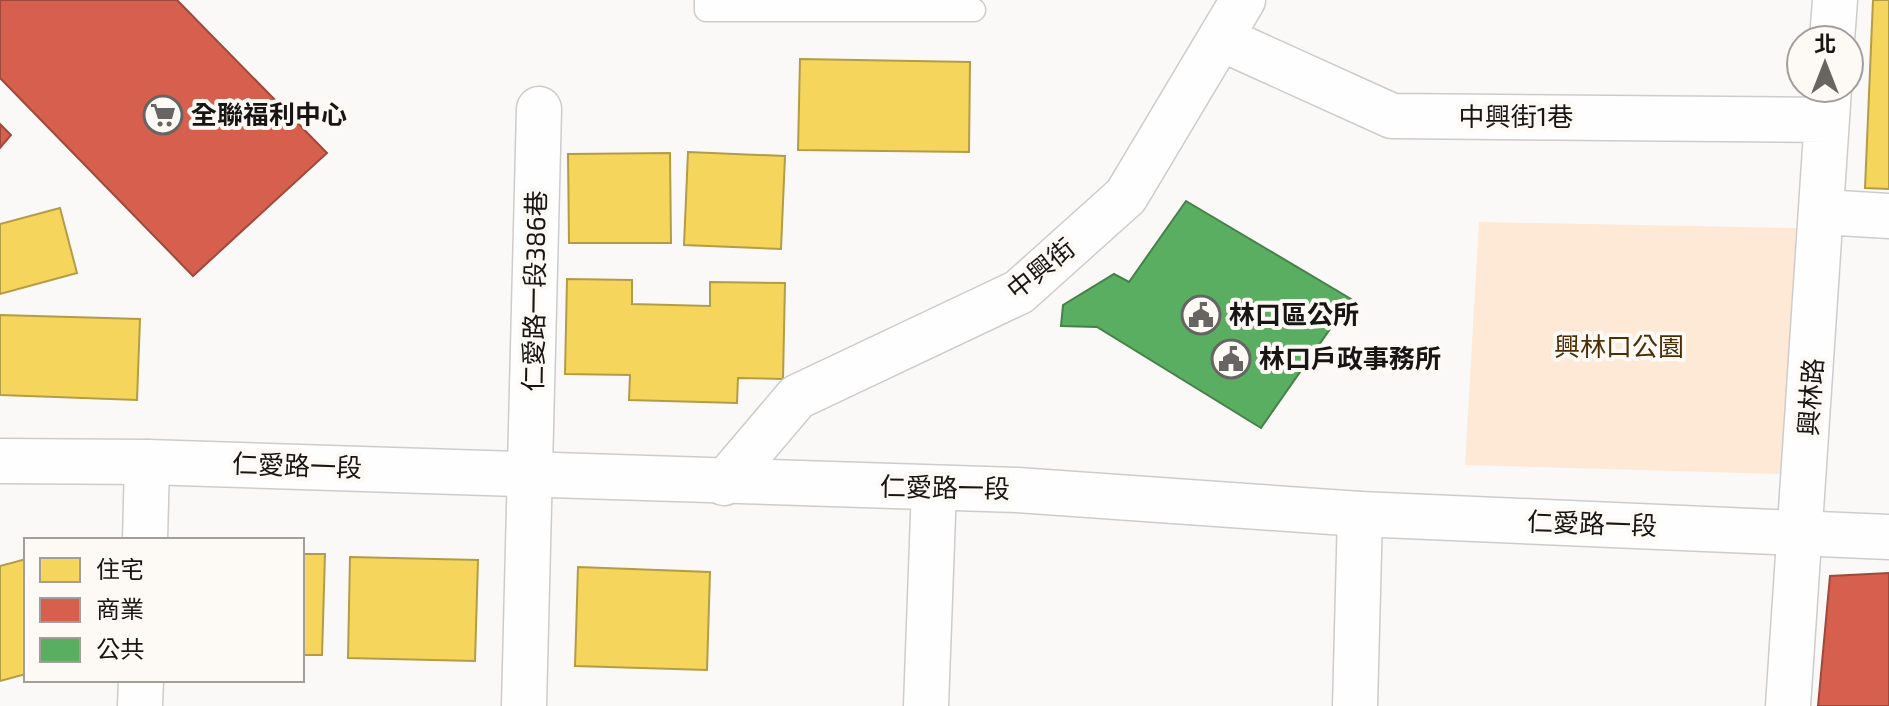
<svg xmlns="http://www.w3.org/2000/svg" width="1889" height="706" font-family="'Exo 2','Noto Sans TC',sans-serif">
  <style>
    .green { fill: #fde9d5 }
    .homes { fill: #f6d55c; stroke: #b39c46; stroke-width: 2 }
    .shops { fill: #d6604d; stroke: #9d4a3c; stroke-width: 2 }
    .public { fill: #5aae61; stroke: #46804a; stroke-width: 2 }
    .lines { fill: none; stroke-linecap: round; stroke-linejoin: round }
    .service-casing { stroke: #cecccb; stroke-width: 25 }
    .minor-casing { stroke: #cecccb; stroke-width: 47 }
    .secondary-casing { stroke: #cecccb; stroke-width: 47 }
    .service { stroke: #fefefe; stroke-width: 22 }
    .minor { stroke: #fefefe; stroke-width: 44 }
    .secondary { stroke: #fefefe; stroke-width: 44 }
    .labels { text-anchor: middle; stroke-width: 8; stroke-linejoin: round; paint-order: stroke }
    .poi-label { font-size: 26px; font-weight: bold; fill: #171614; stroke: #fdf9f5; text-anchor: start }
    .street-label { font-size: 26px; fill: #171614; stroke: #fdf9f5 }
    .park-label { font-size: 26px; fill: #4d2e05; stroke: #fdf9f5 }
  </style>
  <rect width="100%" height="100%" fill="#fbf9f7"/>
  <path class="green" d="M1479,222L1796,228L1783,474L1465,465Z"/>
  <path class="homes" d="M1873,0H1889V189L1865,188Z
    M800,59L970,62L969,152L798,150Z
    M688,152L785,156L781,249L684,245Z
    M670,153L671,243H569L568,154Z
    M60,208L77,273L0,294V224Z
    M567,279L632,280V304L710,306V282L785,283L783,379L738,378L737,403L629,400L630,375L565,374Z
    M0,315L140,319L137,400L0,395Z
    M302,554H325L322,655H302Z
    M350,557L478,560L475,661L348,658Z
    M26,559V674L0,681V566Z
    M578,567L710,572L707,670L575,666Z"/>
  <path class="shops" d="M0,0H177L327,153L193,276L0,78Z
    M0,124L11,135L0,148Z
    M1889,573V706H1818L1830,576Z"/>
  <path class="public" d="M1186,201L1351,299L1261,428L1097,327L1061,326L1063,305L1114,274L1129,282Z"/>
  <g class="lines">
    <g class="service-casing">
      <path id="service" d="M706,0V10H974"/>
    </g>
    <g class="minor-casing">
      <path id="minor" d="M1222,39L1392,116L1827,120
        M1832,40L1835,0
        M1823,212L1889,216
        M724,483L797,397L1019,292L1126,196L1243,0
        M145,540L147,462
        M140,706L141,680
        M524,706L539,109
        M926,706L934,488
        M1355,706L1360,514
        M1788,706L1829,88"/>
    </g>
    <g class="secondary-casing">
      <path id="secondary" d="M0,461L147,462L1017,490L1360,514L1889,537"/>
    </g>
    <use href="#service" class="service"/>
    <use href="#minor" class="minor"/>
    <use href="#secondary" class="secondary"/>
  </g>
  <defs>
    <g id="supermarket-ring" transform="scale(2)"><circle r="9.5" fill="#fdf9f5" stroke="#676563" stroke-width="1.5"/><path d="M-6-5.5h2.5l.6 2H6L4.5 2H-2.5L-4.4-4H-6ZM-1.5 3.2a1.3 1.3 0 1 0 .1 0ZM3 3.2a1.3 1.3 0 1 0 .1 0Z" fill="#676563"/></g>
    <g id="civic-ring" transform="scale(2)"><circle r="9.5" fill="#fdf9f5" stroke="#676563" stroke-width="1.5"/><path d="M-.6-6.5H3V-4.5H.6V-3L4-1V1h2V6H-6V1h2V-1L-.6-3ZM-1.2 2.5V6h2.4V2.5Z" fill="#676563"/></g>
  </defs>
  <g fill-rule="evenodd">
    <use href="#supermarket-ring" x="163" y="115"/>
    <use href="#civic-ring" x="1201" y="315"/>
    <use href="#civic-ring" x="1231" y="359"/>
  </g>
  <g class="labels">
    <g class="poi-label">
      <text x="191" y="124">全聯福利中心</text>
      <text x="1229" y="324">林口區公所</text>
      <text x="1259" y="368">林口戶政事務所</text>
    </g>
    <g class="street-label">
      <text x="1516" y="126">中興街1巷</text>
      <text transform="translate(1041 269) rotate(-39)" y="9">中興街</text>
      <text transform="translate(535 291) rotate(-89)" y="9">仁愛路一段386巷</text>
      <text transform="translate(1811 397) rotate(-86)" y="9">興林路</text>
      <text transform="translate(297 466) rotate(2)" y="9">仁愛路一段</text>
      <text transform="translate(945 488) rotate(1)" y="9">仁愛路一段</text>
      <text transform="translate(1592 524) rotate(2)" y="9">仁愛路一段</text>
    </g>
    <g class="park-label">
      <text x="1619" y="356">興林口公園</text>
    </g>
  </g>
  <rect x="24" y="538" width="280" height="144" fill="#fdf9f5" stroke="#a19e9b" stroke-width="2"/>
  <rect x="40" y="558" width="40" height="24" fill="#f6d55c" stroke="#a19e9b" stroke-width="2"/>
  <text x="96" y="578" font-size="24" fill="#171614">住宅</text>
  <rect x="40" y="598" width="40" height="24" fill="#d6604d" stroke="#a19e9b" stroke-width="2"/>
  <text x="96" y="618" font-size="24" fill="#171614">商業</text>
  <rect x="40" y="638" width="40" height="24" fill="#5aae61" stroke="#a19e9b" stroke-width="2"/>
  <text x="96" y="658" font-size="24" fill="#171614">公共</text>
  <g transform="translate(1825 64)"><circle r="38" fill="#fdf9f5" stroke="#a19e9b" stroke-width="2"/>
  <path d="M0-6L14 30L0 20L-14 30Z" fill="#676563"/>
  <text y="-12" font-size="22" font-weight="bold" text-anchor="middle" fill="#171614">北</text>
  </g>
</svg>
